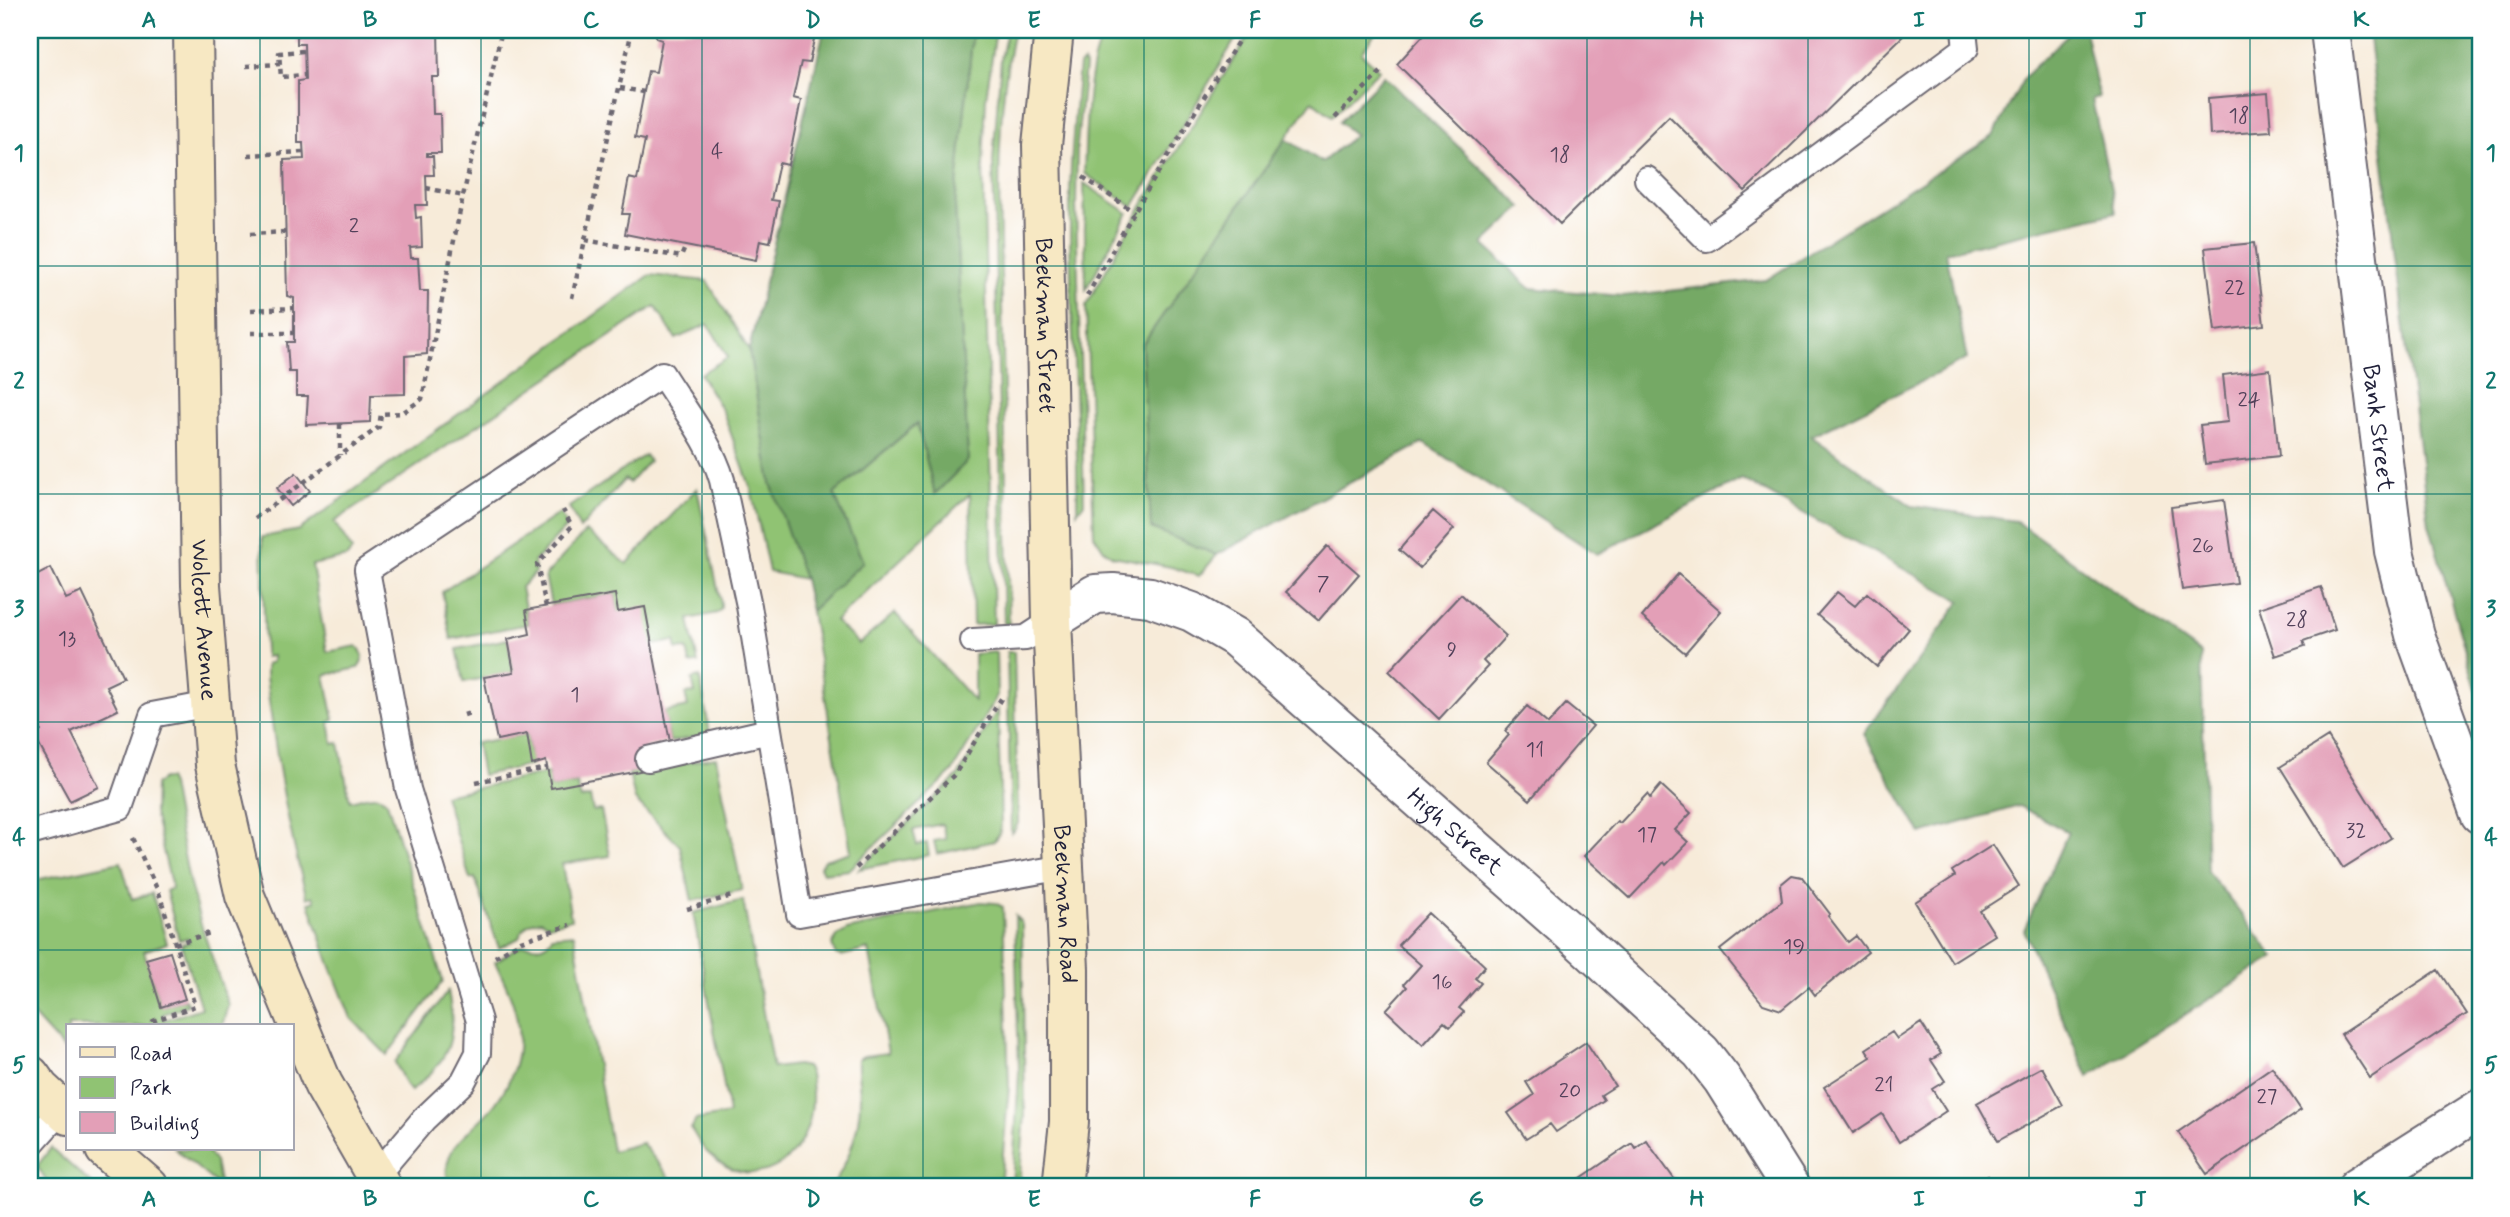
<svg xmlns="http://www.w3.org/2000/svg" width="2510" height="1217" font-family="Mynerve,sans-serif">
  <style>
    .green { fill: #90c373; stroke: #597257; stroke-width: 2 }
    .forest { fill: #74a965; stroke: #4b6650; stroke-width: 2 }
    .building { fill: #e39fb7 }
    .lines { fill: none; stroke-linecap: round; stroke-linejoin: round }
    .lane-casing { stroke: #6d6872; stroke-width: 28 }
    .street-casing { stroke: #6d6872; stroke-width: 42 }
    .secondary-casing { stroke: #6d6872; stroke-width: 42 }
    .path { stroke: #6d6872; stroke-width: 4.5; stroke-dasharray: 5 5; stroke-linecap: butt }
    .lane { stroke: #fff; stroke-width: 24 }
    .street { stroke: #fff; stroke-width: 38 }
    .secondary { stroke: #f7e8c3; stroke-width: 38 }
    .grid { fill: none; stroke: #0f766e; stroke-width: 2; stroke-opacity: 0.55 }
    .labels { text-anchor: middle; stroke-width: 7; stroke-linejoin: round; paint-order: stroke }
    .number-label { font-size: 21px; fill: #52415a }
    .street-label { font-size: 24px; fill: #22223b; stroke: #fff }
    .neatline { fill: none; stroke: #0f766e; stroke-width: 2.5 }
    .grid-label { font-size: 23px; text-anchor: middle; font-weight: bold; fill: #0f766e }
  </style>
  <rect width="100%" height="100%" fill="#fff"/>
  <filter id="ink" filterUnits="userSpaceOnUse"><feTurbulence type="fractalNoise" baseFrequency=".0143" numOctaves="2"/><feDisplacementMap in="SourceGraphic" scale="14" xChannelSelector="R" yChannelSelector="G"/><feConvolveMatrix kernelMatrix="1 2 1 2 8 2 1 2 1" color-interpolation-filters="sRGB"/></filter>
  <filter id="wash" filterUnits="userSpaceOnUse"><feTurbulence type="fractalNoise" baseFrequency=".00686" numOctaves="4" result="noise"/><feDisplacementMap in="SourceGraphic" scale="28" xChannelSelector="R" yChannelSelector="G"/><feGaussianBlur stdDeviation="1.57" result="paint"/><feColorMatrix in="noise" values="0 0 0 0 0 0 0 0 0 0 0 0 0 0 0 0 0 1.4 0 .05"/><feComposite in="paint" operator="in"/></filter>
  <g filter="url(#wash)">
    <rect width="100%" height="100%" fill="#f7ebd9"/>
    <path class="green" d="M973,30H996L986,98L983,165L994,624L973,625L970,494L835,621L859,644L895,613L974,701V654L996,652L997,696L952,772L849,870L823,873L820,867L824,860L851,852L811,611L863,562L834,494L918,423L935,494L968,460L955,206Z
      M1007,30H1014C994,120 999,213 1002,305C1004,411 1007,517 1009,624H1004L993,161L1001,59Z
      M1106,30H1241L1133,207L1084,173C1086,135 1085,59 1106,30Z
      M1252,30H1377L1361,53L1379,70L1332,116L1312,101L1142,345L1151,528L1217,555L1199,576L1171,567L1113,556L1104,550L1094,535L1086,306L1137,214Z
      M1083,62L1085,66L1077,144L1076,205L1084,503L1077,512C1079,409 1069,306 1070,203C1070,156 1075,111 1079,65Z
      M1084,183L1128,213L1086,290Z
      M650,275L707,281L749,350L771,483L804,579L769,572L751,489L723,412L700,374L728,357L708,324L676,339L655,306L334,522L352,550L347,557L312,565L327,652L357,646C364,652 364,661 358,668L325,675L334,720L329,722L333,744L339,743L350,801C363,798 378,791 387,802L443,981L387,1055L351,1018L329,962L309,903L315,901L313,896L307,898C287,825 275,752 266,677V664L272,662V656L265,657L262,537L299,530Z
      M645,455L649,461L629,483L625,479L580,529L569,507Z
      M697,488L721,604V609L717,613L689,619L698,663L690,664L687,649L677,650L675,641L652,645L618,612L615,594L551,605L545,576L586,531L627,564Z
      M560,513L567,526L534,562L535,573L521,587L528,624L451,639L442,592Z
      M508,639L514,672L464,682L457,649Z
      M1007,652H1014L1018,823L1014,831L1011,833Z
      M700,677L710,734L670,742L664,712L688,707L685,694L695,693L692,679Z
      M998,709L1001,826L1000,832L994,841L937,854L934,841L946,839L942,824L913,830L917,845L927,843L929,855L859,869L958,776Z
      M527,734L532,765L482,775L476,743Z
      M716,757L742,890L692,901L680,846L635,800L629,773Z
      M548,773L551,788L577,784L581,799L590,797L593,811L601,810L610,856L562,864L571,919L549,925L541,920C528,922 523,926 519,938L499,948L475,878L470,879L444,795Z
      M162,779H168L171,785L189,881L200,921L228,1005L222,1026H68V1054L30,1012V881L121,862L132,899L152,893L167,943L144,951L161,1007L185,999L188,1005L163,1014L164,1020L201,1008L181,944L189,942L187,938L179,940L166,891L172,888L154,813L155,785Z
      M743,900L773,1068L797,1065L806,1067C812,1074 811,1084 812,1093C815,1156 757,1202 706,1151C700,1145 696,1136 691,1129L696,1120L729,1114L693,913Z
      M981,902L995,903L1003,907L1009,1086L1000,1187H832C849,1160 860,1131 860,1098C860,1085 857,1072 858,1059L864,1056L888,1053L869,949L841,956L835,954L832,945L838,936L847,930Z
      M1015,916L1021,922L1022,926L1025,1115L1019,1187H1012L1019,1072Z
      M574,934L612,1151L642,1143L677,1187H449C437,1145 474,1132 495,1104C512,1082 521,1055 518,1028C516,1004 505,983 495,962C503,957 513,949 521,946C535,942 542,955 552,936Z
      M448,991C458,1040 450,1059 411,1091L405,1084L395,1062Z
      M51,1148L95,1187H50L37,1166Z
      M175,1149H206L215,1162L220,1187Z"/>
    <path class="forest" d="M824,30H973L955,206L968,460L935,494L917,423L834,494L863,562L811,611L804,579L771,483L749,350Z
      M2072,30H2085L2099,97L2092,99L2116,212L1946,252L1967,359L1811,436L1912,506L2016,521L2201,654L2207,871L2275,957L2088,1077L2024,930L2068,832L2019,806L1921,834L1864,734L1961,601L1742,479L1597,554L1423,443L1217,555L1151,528L1142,345L1286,139L1322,162L1355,135L1339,122L1384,76L1522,207L1483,244L1530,288L1623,296L1766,280L1993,136L2025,76Z
      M2368,30H2480V703L2429,524L2403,323Z"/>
    <g id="blocks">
      <path class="building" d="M297,30H438L439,77H432L433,114H440L441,153H427V156H433L434,175H426L427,205H415L416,218L421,217L422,247L410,248L411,258H418L420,291H428L427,354L405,356V394L371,395L370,422L306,425L308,396H296V372H289L287,342H294V298L287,296L284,160L304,159L303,143H298V81L305,80L304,44H297Z
        M657,30H816L809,63L801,62L793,98L801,100L788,165L779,163L771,200L779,201L770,242L760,240L756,260L625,234L629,214H622L629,178L637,180L645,140L635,138L648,71L656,72L662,40L656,38Z
        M1428,30H1906L1907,32L1745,191L1669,116L1560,224L1397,64Z
        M2268,93L2271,131L2210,135L2208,98Z
        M2254,243L2264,325L2215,331L2205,248Z
        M2270,369L2279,456L2205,464L2200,425L2228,422L2223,375Z
        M296,473L310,491L291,506L277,488Z
        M2224,500L2236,583L2182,590L2171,507Z
        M1433,511L1454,529L1420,568L1399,550Z
        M1327,546L1359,574L1319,620L1286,592Z
        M51,568L66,599L82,592L123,678L106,686L118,710L71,732L99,787L70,801L34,736L41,731L30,708V579Z
        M1678,574L1721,611L1685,653L1642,617Z
        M2321,587L2335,630L2303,641L2305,646L2275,656L2259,608Z
        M1837,592L1855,606L1867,593L1909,629L1877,667L1817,615Z
        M615,594L618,612L645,607L670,742L646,747L650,769L551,788L546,761L532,765L527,734L497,740L484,677L514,672L508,639L530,634L526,610Z
        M1461,594L1506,636L1483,661L1488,666L1439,719L1389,671Z
        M1566,704L1593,726L1530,800L1486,762L1509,735L1505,731L1527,706L1548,724Z
        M2328,737L2391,838L2343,868L2280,767Z
        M1661,785L1691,813L1675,830L1688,842L1666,865L1664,862L1630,898L1584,856L1617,821L1620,823L1647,794L1650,798Z
        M1993,845L2019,886L1980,911L1995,935L1952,962L1915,902L1955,876L1952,871Z
        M1792,875L1802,877L1830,914L1828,916L1848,942L1856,936L1868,952L1815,995L1809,987L1781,1010L1763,1004L1720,950L1782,901L1780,885Z
        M1428,913L1485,966L1475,978L1481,983L1459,1008L1464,1012L1450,1027L1444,1022L1423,1045L1386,1010L1407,987L1404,984L1421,965L1398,945Z
        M170,952L185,999L161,1007L146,959Z
        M2438,970L2467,1014L2370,1078L2341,1034Z
        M1921,1023L1941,1054L1931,1060L1945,1081L1932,1089L1946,1111L1899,1142L1882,1114L1853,1133L1824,1087L1871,1057L1866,1049L1892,1032L1897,1039Z
        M1586,1042L1615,1086L1601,1095L1604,1100L1556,1132L1550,1124L1526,1139L1508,1113L1534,1095L1526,1082Z
        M2042,1067L2063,1105L1998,1141L1977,1103Z
        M2272,1067L2301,1110L2207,1174L2178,1132Z
        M1646,1140L1680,1187H1583L1578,1180L1632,1143L1635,1148Z
        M1988,1176L1994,1186L2004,1180L2009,1187H1971Z"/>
    </g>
  </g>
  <g filter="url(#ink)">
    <use href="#blocks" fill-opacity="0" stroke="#6d6872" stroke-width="2"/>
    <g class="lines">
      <g class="lane-casing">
        <path id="lane" d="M1647,179L1707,239L1966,48L1964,30
          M973,641L1026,638L1052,621
          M648,759L769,731
          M30,833L120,808L152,715L210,704
          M30,1145L62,1109
          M375,1177L424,1119L463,1082L478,1053L479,1021L408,789L367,570L662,374C683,408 711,442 722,480L749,606L799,914L1064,867"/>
      </g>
      <g class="street-casing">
        <g id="street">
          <path id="s1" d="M2330,30L2394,551L2415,635L2480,814"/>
          <path id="s2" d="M1052,621L1095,594L1113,593L1150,597L1192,612L1235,637L1578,939L1701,1052L1722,1079L1790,1187"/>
          <path d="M2357,1187L2480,1109"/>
        </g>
      </g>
      <g class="secondary-casing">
        <g id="secondary">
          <path id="s3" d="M193,30L201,585L215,765L245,896L323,1084L382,1187"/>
          <path id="s4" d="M1054,30L1042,145L1052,621L1069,969V1122L1062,1187"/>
          <path d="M30,1075L40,1089L68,1115"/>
          <path d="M105,1149L149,1187"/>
        </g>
      </g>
      <path class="path" d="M303,51L279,53L281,77L305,75
        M246,66L280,64
        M620,88L644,92
        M1335,118L1381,72
        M248,155L304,152
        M1083,177L1134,212
        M426,188L463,196
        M250,234L286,232
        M585,240L681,257L684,250
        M1087,296L1134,212L1245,30
        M572,298L632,30
        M251,310L294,308
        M251,333H294
        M340,424V455
        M255,518L379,427L381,414L402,413L422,399L463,196L502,30
        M546,607L537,564L572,526L563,510
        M464,715L470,713
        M476,782L547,768
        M133,838L159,893L195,1006L153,1021V1026
        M856,868L955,774L1002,697
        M687,909L732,896
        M175,944L210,933
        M495,957L521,941L570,925"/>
      <use href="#lane" class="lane"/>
      <use href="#street" class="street"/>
      <use href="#secondary" class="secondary"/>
    </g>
  </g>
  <path class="grid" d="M260,30V1026M481,30V1187M702,30V1187M923,30V1187M1144,30V1187M1366,30V1187M1587,30V1187M1808,30V1187M2029,30V1187M2250,30V1187M30,266H2480M30,494H2480M30,722H2480M30,950H2480M260,1149V1187"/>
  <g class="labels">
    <g class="number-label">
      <text x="2239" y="122">18</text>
      <text x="717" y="158">4</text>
      <text x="1560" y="161">18</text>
      <text x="354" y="232">2</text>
      <text x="2235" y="294">22</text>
      <text x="2249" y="406">24</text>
      <text x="2203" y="552">26</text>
      <text x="1323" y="590">7</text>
      <text x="2297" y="626">28</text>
      <text x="67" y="645">13</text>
      <text x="1452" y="656">9</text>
      <text x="575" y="701">1</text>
      <text x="1535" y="756">11</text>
      <text x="2356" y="837">32</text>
      <text x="1647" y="841">17</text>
      <text x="1794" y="953">19</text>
      <text x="1442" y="988">16</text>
      <text x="1884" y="1091">21</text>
      <text x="1570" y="1097">20</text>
      <text x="2267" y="1103">27</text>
    </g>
    <g class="street-label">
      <text dy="8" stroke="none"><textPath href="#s4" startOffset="296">Beekman Street</textPath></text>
      <text dy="8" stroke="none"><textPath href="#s1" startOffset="401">Bank Street</textPath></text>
      <text dy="8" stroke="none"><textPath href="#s3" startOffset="590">Wolcott Avenue</textPath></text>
      <text dy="8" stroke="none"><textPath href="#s2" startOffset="494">High Street</textPath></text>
      <text dy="8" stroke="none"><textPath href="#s4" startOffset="875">Beekman Road</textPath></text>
    </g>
  </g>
  <rect width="2510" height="1217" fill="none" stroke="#fff" stroke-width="77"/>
  <rect x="66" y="1024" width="228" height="126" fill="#ffffff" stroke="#a7a7b1" stroke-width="2"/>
  <rect x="80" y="1047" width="35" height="10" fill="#f7e8c3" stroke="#a7a7b1" stroke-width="2"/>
  <text x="130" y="1060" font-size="21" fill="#22223b">Road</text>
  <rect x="80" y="1077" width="35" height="21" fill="#90c373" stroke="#a7a7b1" stroke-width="2"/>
  <text x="130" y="1094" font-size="21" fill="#22223b">Park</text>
  <rect x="80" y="1112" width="35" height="21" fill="#e39fb7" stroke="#a7a7b1" stroke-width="2"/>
  <text x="130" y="1130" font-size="21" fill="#22223b">Building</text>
  <rect x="38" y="38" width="2434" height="1140" class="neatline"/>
  <g class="grid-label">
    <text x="149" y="27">A</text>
    <text x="370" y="27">B</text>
    <text x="591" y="27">C</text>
    <text x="813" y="27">D</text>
    <text x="1034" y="27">E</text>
    <text x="1255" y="27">F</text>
    <text x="1476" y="27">G</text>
    <text x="1697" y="27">H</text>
    <text x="1919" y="27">I</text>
    <text x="2140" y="27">J</text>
    <text x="2361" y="27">K</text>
    <text x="19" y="160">1</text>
    <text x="2491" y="160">1</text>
    <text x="19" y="388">2</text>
    <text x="2491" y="388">2</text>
    <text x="19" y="616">3</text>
    <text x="2491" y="616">3</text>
    <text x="19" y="844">4</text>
    <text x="2491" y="844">4</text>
    <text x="19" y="1072">5</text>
    <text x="2491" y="1072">5</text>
    <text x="149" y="1206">A</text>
    <text x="370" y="1206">B</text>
    <text x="591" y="1206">C</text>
    <text x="813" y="1206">D</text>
    <text x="1034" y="1206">E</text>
    <text x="1255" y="1206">F</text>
    <text x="1476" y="1206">G</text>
    <text x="1697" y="1206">H</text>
    <text x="1919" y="1206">I</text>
    <text x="2140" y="1206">J</text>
    <text x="2361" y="1206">K</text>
  </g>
</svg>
